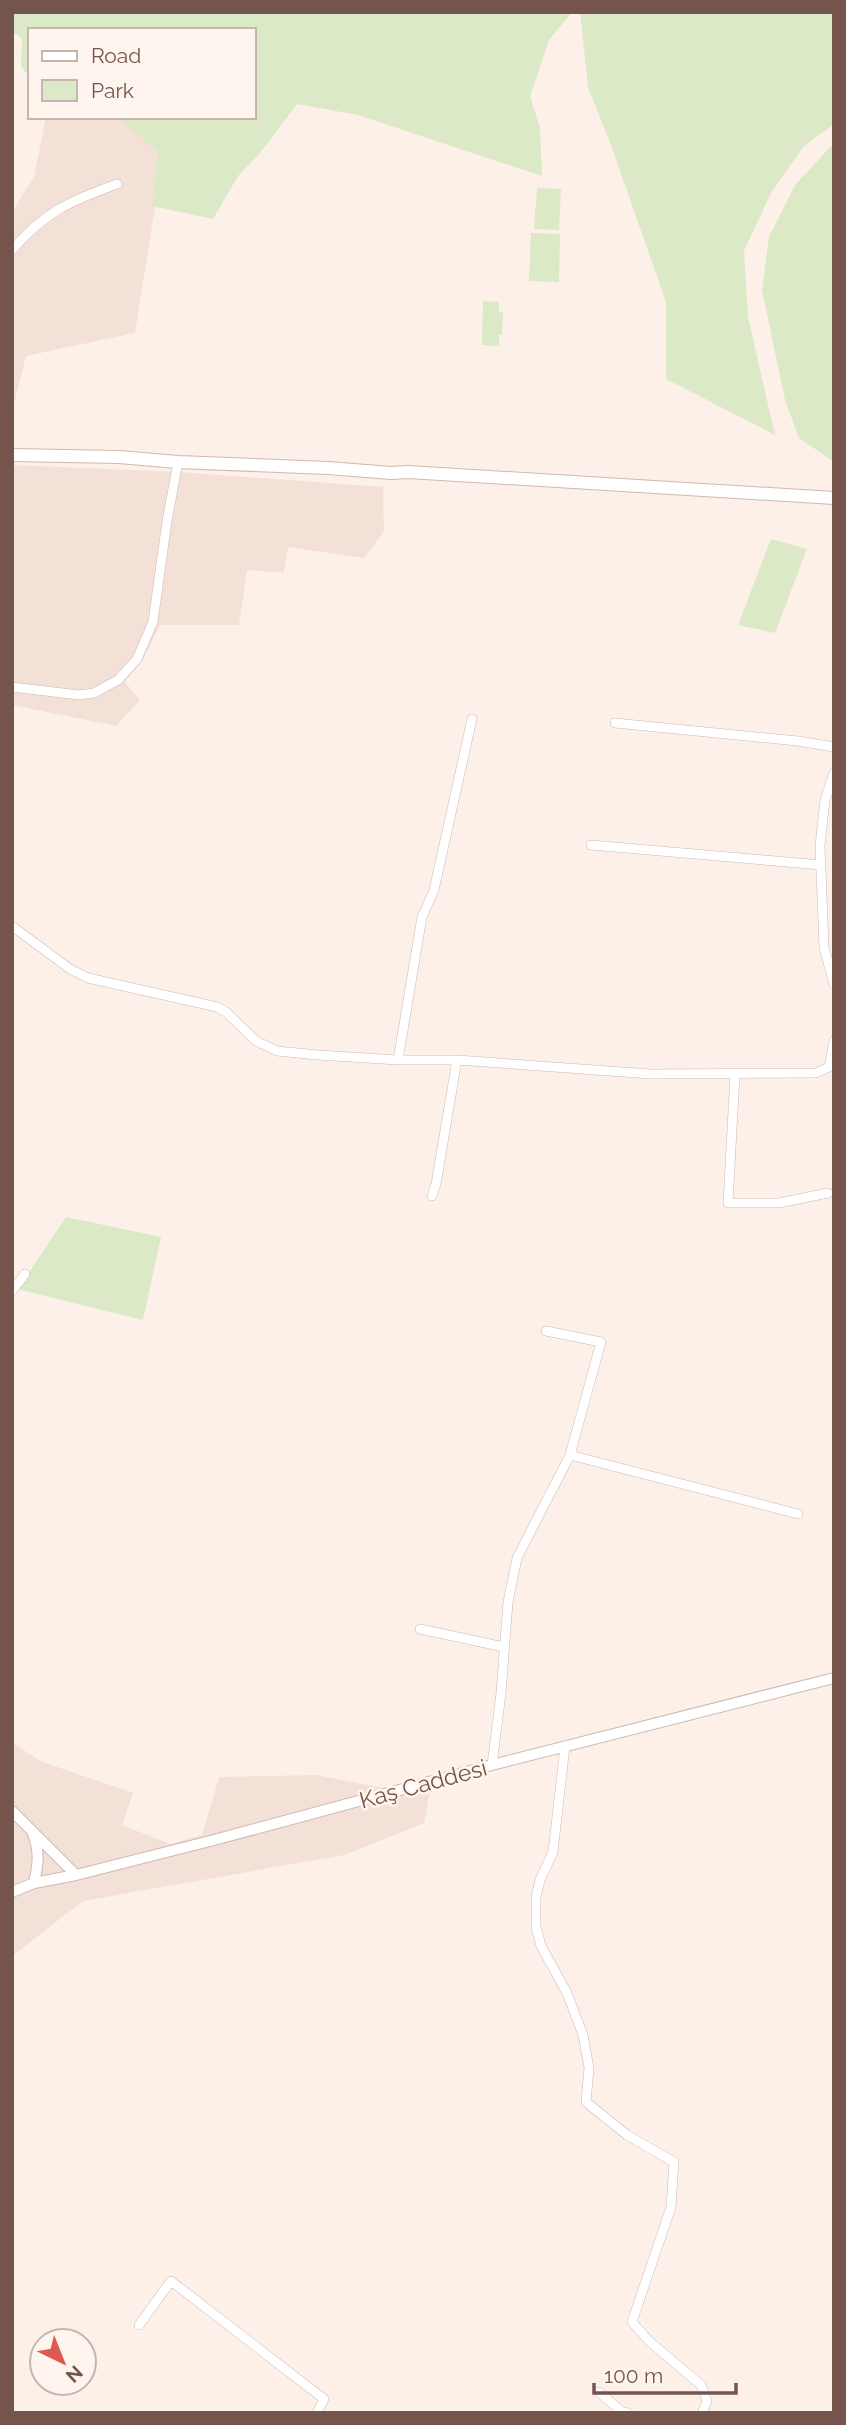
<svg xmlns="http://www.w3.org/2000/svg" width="846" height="2425" font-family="Raleway,sans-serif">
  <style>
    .residential { fill: #f3e1d7 }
    .green { fill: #dbe9c7 }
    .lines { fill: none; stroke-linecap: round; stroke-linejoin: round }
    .minor-casing { stroke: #cfb9b1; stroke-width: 10 }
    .tertiary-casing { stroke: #cfb9b1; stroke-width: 12 }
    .secondary-casing { stroke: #d2b8af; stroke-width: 14 }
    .minor { stroke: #fff; stroke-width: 9 }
    .tertiary { stroke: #fff; stroke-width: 10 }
    .secondary { stroke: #fff; stroke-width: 12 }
    .labels { text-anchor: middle; stroke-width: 5; stroke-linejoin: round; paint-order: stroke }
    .street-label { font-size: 23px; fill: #75544d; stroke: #fef5ee }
  </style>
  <rect width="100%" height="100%" fill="#fcf0e8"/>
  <path class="residential" d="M46,117H124L164,150L135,333L26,356L12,412V212L34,177Z
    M12,465L179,472L383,487L384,531L364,558L288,547L284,573L247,570L239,625H160L143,660L125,682L140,700L116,726L12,705Z
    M12,1742L40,1761L133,1793L122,1825L170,1844L202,1835L219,1777L316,1775L384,1788L429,1777L431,1786L424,1823L344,1855L83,1901L12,1956Z"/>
  <path class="green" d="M12,12H572L549,40L530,96L540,128L542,176L358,115L297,104L260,153L238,176L213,219L152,206L158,152L118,117H254V30H30V78L21,66L22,38L12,32Z
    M580,12H834V124L803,147L771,193L744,251L748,317L775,435L666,379V302L611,145L588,87Z
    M834,143V462L799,438L785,400L762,290L769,237L795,185Z
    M537,188L561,189L559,230L534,229Z
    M531,233L560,234L559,282L529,281Z
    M483,301L499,302V311L503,312L502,335H499V346L482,345Z
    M771,539L807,549L775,633L738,625Z
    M66,1217L161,1237L143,1320L18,1289Z"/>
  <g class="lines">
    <g class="minor-casing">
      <path id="minor" d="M12,250C46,211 70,201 117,184
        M12,687L79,695L94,693L118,680L137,659L153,622L167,521L178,462
        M615,723L798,741L834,747
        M834,773L825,800L820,846L824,947L834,984
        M591,845L821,865
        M12,926L70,969L88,978L217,1007L226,1012L256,1041L277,1051L318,1055L398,1060H457L651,1074L816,1073L829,1067L834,1041
        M398,1060L422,917L434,890L472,719
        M735,1074L728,1203H779L828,1193
        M432,1196L436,1184L457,1060
        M12,1291L25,1274
        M570,1455L798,1514
        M420,1629L504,1647
        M565,1746L553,1852L540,1880L536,1897V1927L541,1946L567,1993L583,2035L589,2068L586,2102L627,2135L674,2162L671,2207L632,2322L650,2342L701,2385L707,2401L702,2413
        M492,1765L501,1693L508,1602L517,1558L570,1455L601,1342L546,1331
        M139,2325L171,2281L324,2399L317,2413
        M599,2392L621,2411L628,2413"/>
    </g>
    <g class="tertiary-casing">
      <path id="tertiary" d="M12,1811L76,1875
        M33,1834C40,1852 38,1865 34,1883
        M12,1892L34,1883L76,1875L214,1840L492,1765L834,1678"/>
    </g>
    <g class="secondary-casing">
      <path id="secondary" d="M12,455L119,457L178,462L328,468L391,473L408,472L834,498"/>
    </g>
    <use href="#minor" class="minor"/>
    <use href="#tertiary" class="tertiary"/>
    <use href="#secondary" class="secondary"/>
  </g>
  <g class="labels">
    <g class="street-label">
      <text transform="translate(423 1784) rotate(-15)" y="8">Kaş Caddesi</text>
    </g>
  </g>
  <rect width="846" height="2425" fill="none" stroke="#75544d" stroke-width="28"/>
  <rect x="28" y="28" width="228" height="91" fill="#fef5ee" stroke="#c7b5ae" stroke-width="2"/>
  <rect x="42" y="51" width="35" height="10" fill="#ffffff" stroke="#c7b5ae" stroke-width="2"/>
  <text x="91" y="63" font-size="21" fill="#75544d">Road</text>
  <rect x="42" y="80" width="35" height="21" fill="#dbe9c7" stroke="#c7b5ae" stroke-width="2"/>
  <text x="91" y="98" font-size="21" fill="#75544d">Park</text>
  <g transform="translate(63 2362) rotate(137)"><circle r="33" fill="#fef5ee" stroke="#c7b5ae" stroke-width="2"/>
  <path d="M0-5L12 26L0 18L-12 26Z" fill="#df5953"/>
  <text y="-10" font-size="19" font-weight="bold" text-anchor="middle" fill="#75544d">N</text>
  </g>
  <path d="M594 2383v10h142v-10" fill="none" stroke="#75544d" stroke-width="3.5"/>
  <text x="604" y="2383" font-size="21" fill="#75544d" stroke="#fef5ee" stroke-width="5" paint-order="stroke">100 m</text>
</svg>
